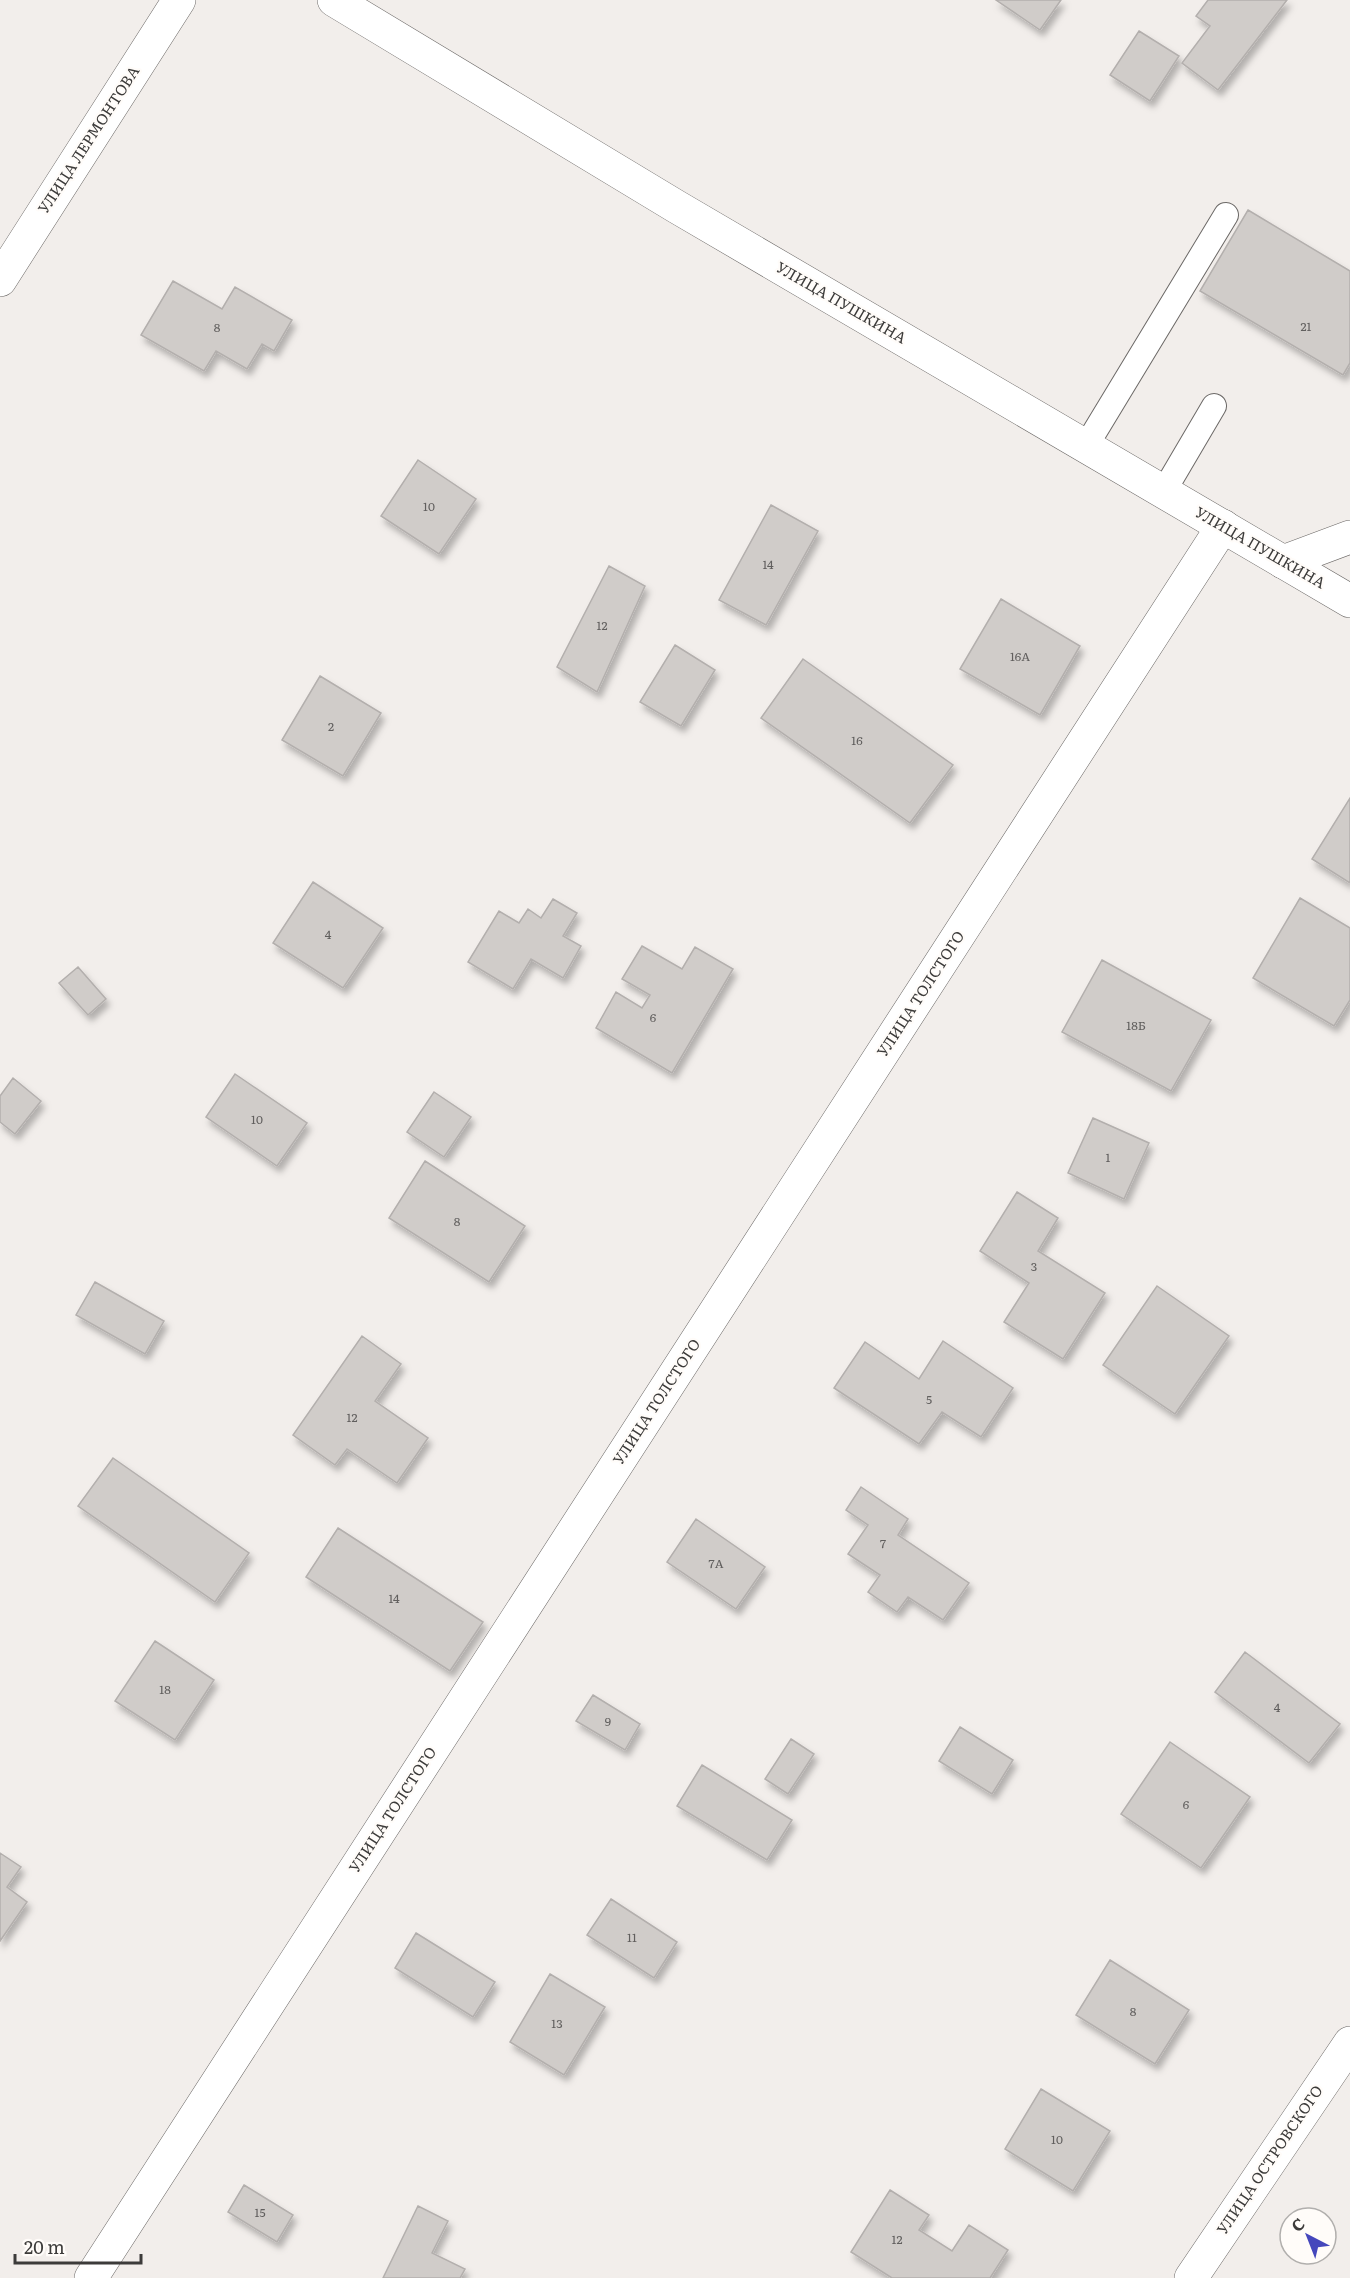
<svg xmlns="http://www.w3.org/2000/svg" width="1350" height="2278" font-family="Literata,serif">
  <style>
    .building { fill: #d0ccc9; stroke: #b3afad; stroke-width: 1.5; filter: url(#shadow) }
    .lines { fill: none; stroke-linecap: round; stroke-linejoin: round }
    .lane-casing { stroke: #6c6967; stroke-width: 26 }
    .street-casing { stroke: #6c6967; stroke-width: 34 }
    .secondary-casing { stroke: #6c6967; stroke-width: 34 }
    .lane { stroke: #fff; stroke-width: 24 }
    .street { stroke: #fff; stroke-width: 33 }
    .secondary { stroke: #fff; stroke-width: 33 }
    .labels { text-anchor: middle; stroke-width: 4.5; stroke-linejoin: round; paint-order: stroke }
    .number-label { font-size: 12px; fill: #615f5e }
    .street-label { font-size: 15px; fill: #3c3b3a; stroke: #fffcf9 }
  </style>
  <defs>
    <filter id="shadow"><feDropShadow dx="3.5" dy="6" stdDeviation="3" flood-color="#0004"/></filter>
  </defs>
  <rect width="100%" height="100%" fill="#f2eeeb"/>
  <path class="building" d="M996,0H1061L1040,30Z
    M1208,0H1287L1218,90L1182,63L1210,26L1196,16Z
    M1139,31L1179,56L1150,101L1110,75Z
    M1248,210L1350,271V363L1343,375L1200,291Z
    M173,281L222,309L235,287L292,320L274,351L262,344L247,369L216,351L204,371L141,335Z
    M418,460L476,499L439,554L381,516Z
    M771,505L818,531L766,625L719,600Z
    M609,566L645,586L597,692L557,667Z
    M1001,599L1080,646L1040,715L960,669Z
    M675,645L715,670L681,726L640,702Z
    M803,659L953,765L910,823L761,718Z
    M320,676L381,713L343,776L282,740Z
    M1350,798V883L1312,859Z
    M313,882L383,928L343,988L273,943Z
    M1300,898L1350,928V1000L1334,1026L1253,978Z
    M553,899L577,913L563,936L581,946L563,978L531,959L513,989L468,962L499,911L519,923L528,909L541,918Z
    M642,946L682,969L695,947L733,969L672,1073L596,1028L616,992L642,1008L650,995L622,979Z
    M1102,960L1211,1020L1171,1091L1062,1032Z
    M78,967L106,999L88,1015L59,983Z
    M235,1074L307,1123L277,1166L206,1117Z
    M13,1078L41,1101L15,1134L0,1122V1096Z
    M434,1092L471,1117L444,1157L407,1132Z
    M1093,1118L1149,1143L1124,1199L1068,1173Z
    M425,1161L525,1226L489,1282L389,1218Z
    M1017,1192L1058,1218L1038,1251L1105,1293L1063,1359L1004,1322L1029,1283L980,1251Z
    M95,1282L164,1321L145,1354L76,1315Z
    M1157,1286L1229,1336L1175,1414L1103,1365Z
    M362,1336L401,1364L375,1401L428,1438L397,1483L347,1449L335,1465L293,1435Z
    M943,1341L1013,1388L981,1437L942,1412L919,1444L834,1388L865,1342L919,1379Z
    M113,1458L249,1553L215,1602L78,1506Z
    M861,1487L908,1519L898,1535L969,1583L943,1620L908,1597L897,1612L868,1592L880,1575L848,1554L868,1525L846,1510Z
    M696,1519L765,1567L736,1609L667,1562Z
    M338,1528L483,1622L450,1671L306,1577Z
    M155,1641L214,1680L175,1740L115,1701Z
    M1245,1652L1340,1724L1309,1763L1215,1692Z
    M593,1695L640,1724L625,1750L576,1721Z
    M960,1727L1013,1760L992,1794L939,1761Z
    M791,1739L814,1754L788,1794L765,1779Z
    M1170,1742L1250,1797L1201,1868L1121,1814Z
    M702,1765L792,1820L767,1860L677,1806Z
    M0,1853L21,1867L7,1887L27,1902L0,1941Z
    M611,1899L677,1942L654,1978L587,1935Z
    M416,1933L495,1982L473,2017L395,1968Z
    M1110,1960L1189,2010L1155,2064L1076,2015Z
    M550,1974L605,2007L564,2075L510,2042Z
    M1041,2089L1110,2131L1073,2191L1005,2149Z
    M244,2185L293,2215L277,2242L228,2212Z
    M890,2190L929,2215L919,2230L952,2251L969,2225L1008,2250L990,2278H892L851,2252Z
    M418,2206L448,2221L432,2253L465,2269L460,2278H383Z"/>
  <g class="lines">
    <g class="lane-casing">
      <path id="lane" d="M1086,446L1226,215
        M1164,491L1214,406"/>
    </g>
    <g class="street-casing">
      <path id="street" d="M0,280L179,0
        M1283,562L1350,537
        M91,2278L1223,526
        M1191,2278L1350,2043"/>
    </g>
    <g class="secondary-casing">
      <path id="secondary" d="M334,0L677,207L1350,601"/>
    </g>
    <use href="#lane" class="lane"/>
    <use href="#street" class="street"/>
    <use href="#secondary" class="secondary"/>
  </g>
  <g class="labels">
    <g class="number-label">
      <text x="1306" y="331">21</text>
      <text x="217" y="332">8</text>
      <text x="429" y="511">10</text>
      <text x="768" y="569">14</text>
      <text x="602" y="630">12</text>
      <text x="1020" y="661">16А</text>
      <text x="331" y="731">2</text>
      <text x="857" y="745">16</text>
      <text x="328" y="939">4</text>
      <text x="653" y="1022">6</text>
      <text x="1136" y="1030">18Б</text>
      <text x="257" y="1124">10</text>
      <text x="1108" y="1162">1</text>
      <text x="457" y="1226">8</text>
      <text x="1034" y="1271">3</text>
      <text x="929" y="1404">5</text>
      <text x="352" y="1422">12</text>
      <text x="883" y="1548">7</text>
      <text x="716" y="1568">7А</text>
      <text x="394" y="1603">14</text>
      <text x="165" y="1694">18</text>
      <text x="1277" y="1712">4</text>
      <text x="608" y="1726">9</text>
      <text x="1186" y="1809">6</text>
      <text x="632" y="1942">11</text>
      <text x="1133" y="2016">8</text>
      <text x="557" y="2028">13</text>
      <text x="1057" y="2144">10</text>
      <text x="260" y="2217">15</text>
      <text x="897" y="2244">12</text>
    </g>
    <g class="street-label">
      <text transform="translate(89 140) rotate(-57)" y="5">УЛИЦА ЛЕРМОНТОВА</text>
      <text transform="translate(841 303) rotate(30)" y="5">УЛИЦА ПУШКИНА</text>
      <text transform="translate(1260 548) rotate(30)" y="5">УЛИЦА ПУШКИНА</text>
      <text transform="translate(921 994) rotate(-57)" y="5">УЛИЦА ТОЛСТОГО</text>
      <text transform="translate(657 1402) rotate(-57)" y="5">УЛИЦА ТОЛСТОГО</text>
      <text transform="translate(393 1810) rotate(-57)" y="5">УЛИЦА ТОЛСТОГО</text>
      <text transform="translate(1270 2160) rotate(-56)" y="5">УЛИЦА ОСТРОВСКОГО</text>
    </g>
  </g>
  <g transform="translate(1308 2236) rotate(318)"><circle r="28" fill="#fffcf9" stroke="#b1afad" stroke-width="1.5"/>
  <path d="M0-4.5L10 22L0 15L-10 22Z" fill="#4547bc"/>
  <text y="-9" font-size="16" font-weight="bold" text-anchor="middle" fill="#3c3b3a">С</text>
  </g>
  <path d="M15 2254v9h126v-9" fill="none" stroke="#3c3b3a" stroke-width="3"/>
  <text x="24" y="2254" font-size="18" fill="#3c3b3a" stroke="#fffcf9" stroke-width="4.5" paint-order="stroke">20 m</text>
</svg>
